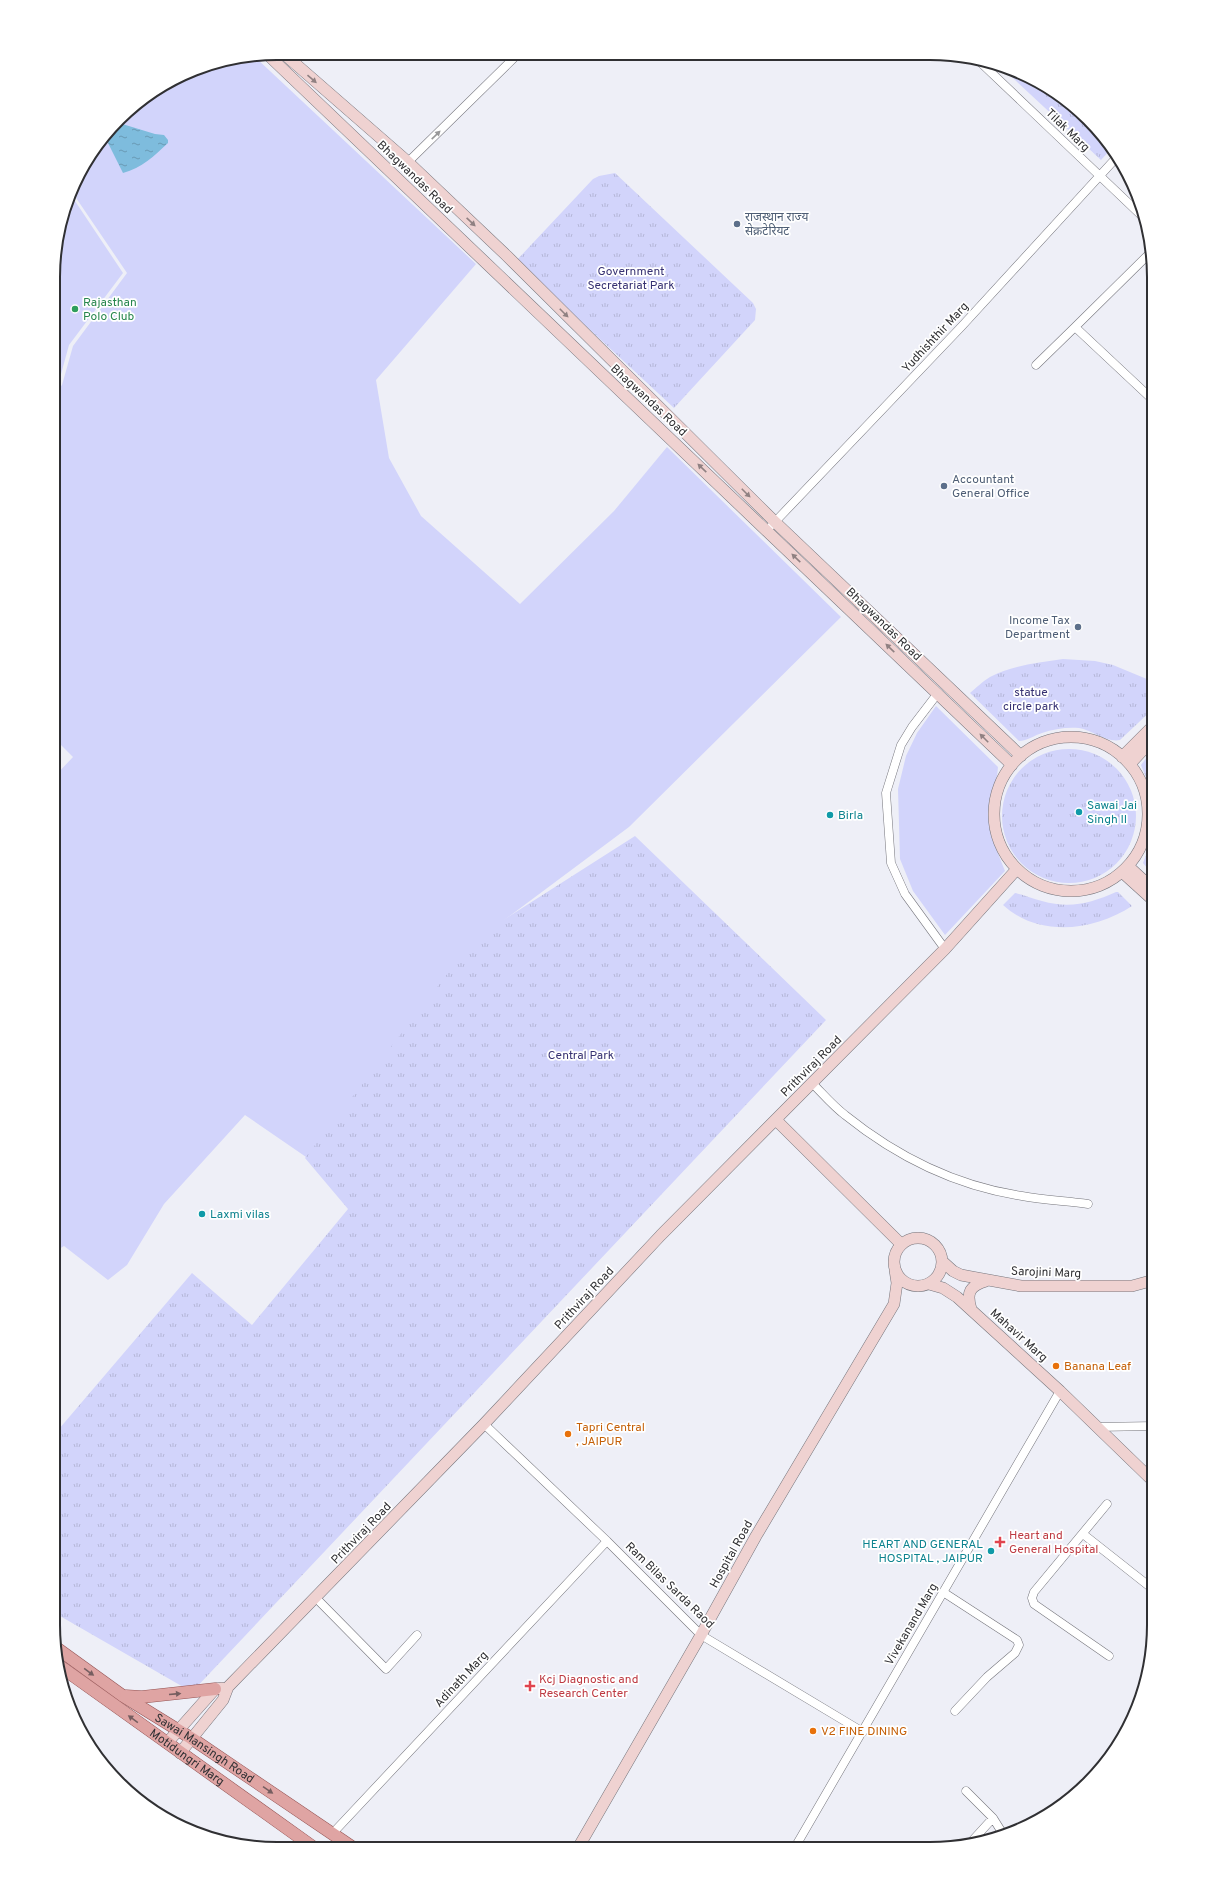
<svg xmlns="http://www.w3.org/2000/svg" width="1207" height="1902" font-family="Overpass,'Noto Sans Devanagari',sans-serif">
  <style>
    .grass { fill: #d2d4fb }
    .park { fill: url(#park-tufts) }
    .water { fill: url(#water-ripples) }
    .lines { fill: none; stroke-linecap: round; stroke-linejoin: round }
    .street-casing { stroke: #75757c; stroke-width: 9 }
    .secondary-casing { stroke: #75757c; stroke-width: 12 }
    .primary-casing { stroke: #945454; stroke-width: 13 }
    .street { stroke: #fff; stroke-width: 8 }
    .secondary { stroke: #efd2d1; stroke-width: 11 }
    .primary { stroke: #dfa4a3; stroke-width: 12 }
    .oneway { fill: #908182 }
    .oneway2 { fill: #989899 }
    .oneway3 { fill: #765e60 }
    .service-dot { fill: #5c6f8a; stroke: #fff; stroke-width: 1.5 }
    .leisure-dot { fill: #2e9e5b; stroke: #fff; stroke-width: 1.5 }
    .culture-dot { fill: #0f9aa8; stroke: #fff; stroke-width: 1.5 }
    .food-dot { fill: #e8710a; stroke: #fff; stroke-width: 1.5 }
    .health-dot { fill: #e0444e; stroke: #fff; stroke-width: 1.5 }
    .labels { text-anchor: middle; stroke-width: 3.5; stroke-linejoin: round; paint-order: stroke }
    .street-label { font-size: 12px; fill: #303033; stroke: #fff }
    .service-label { font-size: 12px; fill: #4e5e75; stroke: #fff; text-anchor: start }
    .park-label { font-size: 12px; fill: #363172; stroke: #fff }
    .leisure-label { font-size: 12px; fill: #27864d; stroke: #fff; text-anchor: start }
    .culture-label { font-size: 12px; fill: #0d838f; stroke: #fff; text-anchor: start }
    .food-label { font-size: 12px; fill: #c56008; stroke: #fff; text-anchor: start }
    .health-label { font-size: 12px; fill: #be3a42; stroke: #fff; text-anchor: start }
    .rim { fill: none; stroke: #303033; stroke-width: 2 }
  </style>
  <defs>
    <pattern id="park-tufts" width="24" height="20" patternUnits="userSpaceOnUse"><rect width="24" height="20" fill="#d2d4fb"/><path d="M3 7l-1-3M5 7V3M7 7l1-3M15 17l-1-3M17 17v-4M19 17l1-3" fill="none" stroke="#b5b6d8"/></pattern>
    <pattern id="water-ripples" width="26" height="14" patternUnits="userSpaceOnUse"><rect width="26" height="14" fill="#7ebcdd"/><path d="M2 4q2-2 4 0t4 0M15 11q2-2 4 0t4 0" fill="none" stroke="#6899b4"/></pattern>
  </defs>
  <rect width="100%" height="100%" fill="#eeeff7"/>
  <path class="grass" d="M255,57L476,264L376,380L389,458L421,516L520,604L614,511L667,447L841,617L629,827L479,939L309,1159L245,1115L164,1204L127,1265L108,1280L64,1246L54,1252V777L73,757L54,738L55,393L62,385L73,346L127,273L72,192L76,178L129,109L192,70Z
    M71,195L123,273L69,345L58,385L55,388V248Z
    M936,706L998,767C997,783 991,798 990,814C989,834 998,853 1005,871L945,935L913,891L900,859L898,789L906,756L917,733Z"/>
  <path class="park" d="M1000,66L1016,70L1066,100L1108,141L1112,148L1101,160Z
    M615,173L753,303L756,309L755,320L674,408L516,261L593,179L599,176Z
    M1063,659L1095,661L1113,665L1154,682V708L1120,740C1107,743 1092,730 1079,728C1067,727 1053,729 1042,733C1035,735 1027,741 1019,741L970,693C976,688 983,681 990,677C1012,665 1038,663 1063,659Z
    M1002 816a67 67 0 1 1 134 0a67 67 0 1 1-134 0Z
    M1153,749L1154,750V797L1141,765Z
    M1154,835V872L1148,869L1143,863Z
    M635,836L826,1020L192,1692L53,1612V1436L192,1273L252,1325L348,1209L305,1158L475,938Z
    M1116,892H1118L1132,906C1094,931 1039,938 1003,905L1015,893C1025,895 1033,899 1042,901C1070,909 1091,903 1116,892Z"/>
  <path class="water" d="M119,123L155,134L164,135L168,140V143C154,156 142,168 123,173L106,139Z"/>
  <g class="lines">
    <g class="street-casing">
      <path id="street" d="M978,60L1142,216
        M408,162L518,54
        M1149,254L1075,327L1154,401
        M1036,365L1075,327
        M772,525L962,326L1117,157
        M938,693L912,727L901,745L886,793L891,863L905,894L945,949
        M812,1083C823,1094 833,1106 845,1115C896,1156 956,1186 1022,1196C1044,1200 1066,1201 1088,1204
        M484,1424L607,1541L701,1635L863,1732
        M1096,1427L1154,1426
        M1107,1504L1034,1592L1032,1598L1034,1604L1109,1656
        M1083,1534L1154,1590
        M943,1592L1017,1640L1019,1645L1015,1653L987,1677L955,1711
        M316,1598L386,1669L417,1635
        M966,1791L993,1818L1003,1834
        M332,1834L607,1541
        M972,1841L993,1818
        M794,1849L1060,1391"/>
    </g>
    <g class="secondary-casing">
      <path id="secondary" d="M283,53L408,162L507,256L775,522L1021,756
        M268,55L1012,765
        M994 814a77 77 0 1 1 154 0a77 77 0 1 1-154 0Z
        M1122,757L1154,725
        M1130,764L1154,738
        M1128,866L1154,890
        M1122,872L1154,901
        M776,1120L901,1244
        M894 1262a24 24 0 1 1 48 0a24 24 0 1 1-48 0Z
        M942,1261L953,1271L961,1275L1021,1286H1132L1154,1280
        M929,1284L943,1288L957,1297L1060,1391L1154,1482
        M971,1309C966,1292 970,1286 986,1281
        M167,1743L215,1689L222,1688
        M180,1753L223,1700L228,1687L484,1424L661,1235L945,949L1017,869
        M578,1848L701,1635L756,1536L894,1304L897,1283L895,1270"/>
    </g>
    <g class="primary-casing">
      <g id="primary">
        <path id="s1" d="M58,1649L123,1696L191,1738L352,1847"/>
        <path id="s2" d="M61,1667L313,1847"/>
        <path d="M126,1696L142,1697L215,1689"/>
      </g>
    </g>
    <use href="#street" class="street"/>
    <use href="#secondary" class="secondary"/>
    <use href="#primary" class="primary"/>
  </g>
  <defs><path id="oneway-solid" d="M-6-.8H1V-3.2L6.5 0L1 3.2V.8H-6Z"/></defs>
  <g class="oneway">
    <use href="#oneway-solid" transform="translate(312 79) rotate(41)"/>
    <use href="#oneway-solid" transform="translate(471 222) rotate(43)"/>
    <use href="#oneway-solid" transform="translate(564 313) rotate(45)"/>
    <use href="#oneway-solid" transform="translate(702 468) rotate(-136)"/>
    <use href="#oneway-solid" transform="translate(746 493) rotate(45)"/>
    <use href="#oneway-solid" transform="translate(796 558) rotate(-136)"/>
    <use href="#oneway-solid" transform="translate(890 648) rotate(-136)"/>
    <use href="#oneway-solid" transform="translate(984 738) rotate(-135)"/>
  </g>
  <use class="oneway2" href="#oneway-solid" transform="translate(436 135) rotate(-44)"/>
  <g class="oneway3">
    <use href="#oneway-solid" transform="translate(89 1672) rotate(36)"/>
    <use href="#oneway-solid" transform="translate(175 1694) rotate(-5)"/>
    <use href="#oneway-solid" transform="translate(133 1719) rotate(-144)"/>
    <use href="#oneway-solid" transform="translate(268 1790) rotate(34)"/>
  </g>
  <g class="service-dot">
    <circle cx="737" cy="224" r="4"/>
    <circle cx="944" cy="486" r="4"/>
    <circle cx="1078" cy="627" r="4"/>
  </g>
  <circle class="leisure-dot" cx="75" cy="309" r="4"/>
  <g class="culture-dot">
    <circle cx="1079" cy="812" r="4"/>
    <circle cx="830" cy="815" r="4"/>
    <circle cx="202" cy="1214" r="4"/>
    <circle cx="991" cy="1551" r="4"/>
  </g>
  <g class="food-dot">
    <circle cx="1056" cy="1366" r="4"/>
    <circle cx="568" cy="1434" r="4"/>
    <circle cx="813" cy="1731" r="4"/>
  </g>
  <g class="health-dot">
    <path d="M998 1536h4v4h4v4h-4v4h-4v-4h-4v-4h4z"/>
    <path d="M528 1680h4v4h4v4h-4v4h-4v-4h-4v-4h4z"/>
  </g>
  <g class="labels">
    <g class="street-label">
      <text transform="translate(1068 130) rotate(44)" y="4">Tilak Marg</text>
      <text transform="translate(415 177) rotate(44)" y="4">Bhagwandas Road</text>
      <text transform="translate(935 337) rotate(-47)" y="4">Yudhishthir Marg</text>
      <text transform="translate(649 400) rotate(43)" y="4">Bhagwandas Road</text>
      <text transform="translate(884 624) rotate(44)" y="4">Bhagwandas Road</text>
      <text transform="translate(811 1066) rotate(-45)" y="4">Prithviraj Road</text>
      <text transform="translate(1046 1272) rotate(2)" y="4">Sarojini Marg</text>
      <text transform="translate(584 1298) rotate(-47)" y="4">Prithviraj Road</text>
      <text transform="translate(1019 1335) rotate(42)" y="4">Mahavir Marg</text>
      <text transform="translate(361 1533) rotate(-46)" y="4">Prithviraj Road</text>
      <text transform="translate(731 1554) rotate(-61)" y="4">Hospital Road</text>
      <text transform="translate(670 1585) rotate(44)" y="4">Ram Bilas Sarda Raod</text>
      <text transform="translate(911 1624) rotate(-60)" y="4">Vivekanand Marg</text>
      <text transform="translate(461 1679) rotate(-47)" y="4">Adinath Marg</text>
      <text dy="4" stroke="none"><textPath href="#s1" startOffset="177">Sawai Mansingh Road</textPath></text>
      <text dy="4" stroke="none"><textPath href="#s2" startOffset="155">Motidungri Marg</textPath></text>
    </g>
    <g class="service-label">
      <text x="745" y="221">राजस्थान राज्य<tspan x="745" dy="14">सेक्रटेरियट</tspan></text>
      <text x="952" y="483">Accountant<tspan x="952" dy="14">General Office</tspan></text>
      <text x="1070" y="624" text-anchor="end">Income Tax<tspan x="1070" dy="14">Department</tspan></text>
    </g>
    <g class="park-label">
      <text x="631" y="275">Government<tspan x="631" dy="14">Secretariat Park</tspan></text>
      <text x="1031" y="696">statue<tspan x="1031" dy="14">circle park</tspan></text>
      <text x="581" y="1059">Central Park</text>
    </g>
    <g class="leisure-label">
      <text x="83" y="306">Rajasthan<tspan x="83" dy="14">Polo Club</tspan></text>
    </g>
    <g class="culture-label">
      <text x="1087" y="809">Sawai Jai<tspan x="1087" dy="14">Singh II</tspan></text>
      <text x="838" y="819">Birla</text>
      <text x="210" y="1218">Laxmi vilas</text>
      <text x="983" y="1548" text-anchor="end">HEART AND GENERAL<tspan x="983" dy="14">HOSPITAL , JAIPUR</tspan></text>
    </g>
    <g class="food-label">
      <text x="1064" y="1370">Banana Leaf</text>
      <text x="576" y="1431">Tapri Central<tspan x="576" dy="14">, JAIPUR</tspan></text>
      <text x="821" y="1735">V2 FINE DINING</text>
    </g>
    <g class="health-label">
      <text x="1009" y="1539">Heart and<tspan x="1009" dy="14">General Hospital</tspan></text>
      <text x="539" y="1683">Kcj Diagnostic and<tspan x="539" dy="14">Research Center</tspan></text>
    </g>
  </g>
  <path d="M0 0H1207V1902H0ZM277 60H930A217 217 0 0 1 1147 277V1625A217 217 0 0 1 930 1842H277A217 217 0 0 1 60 1625V277A217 217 0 0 1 277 60Z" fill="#fff" fill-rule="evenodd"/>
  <path class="rim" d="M277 60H930A217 217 0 0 1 1147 277V1625A217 217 0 0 1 930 1842H277A217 217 0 0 1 60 1625V277A217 217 0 0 1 277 60Z"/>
</svg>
